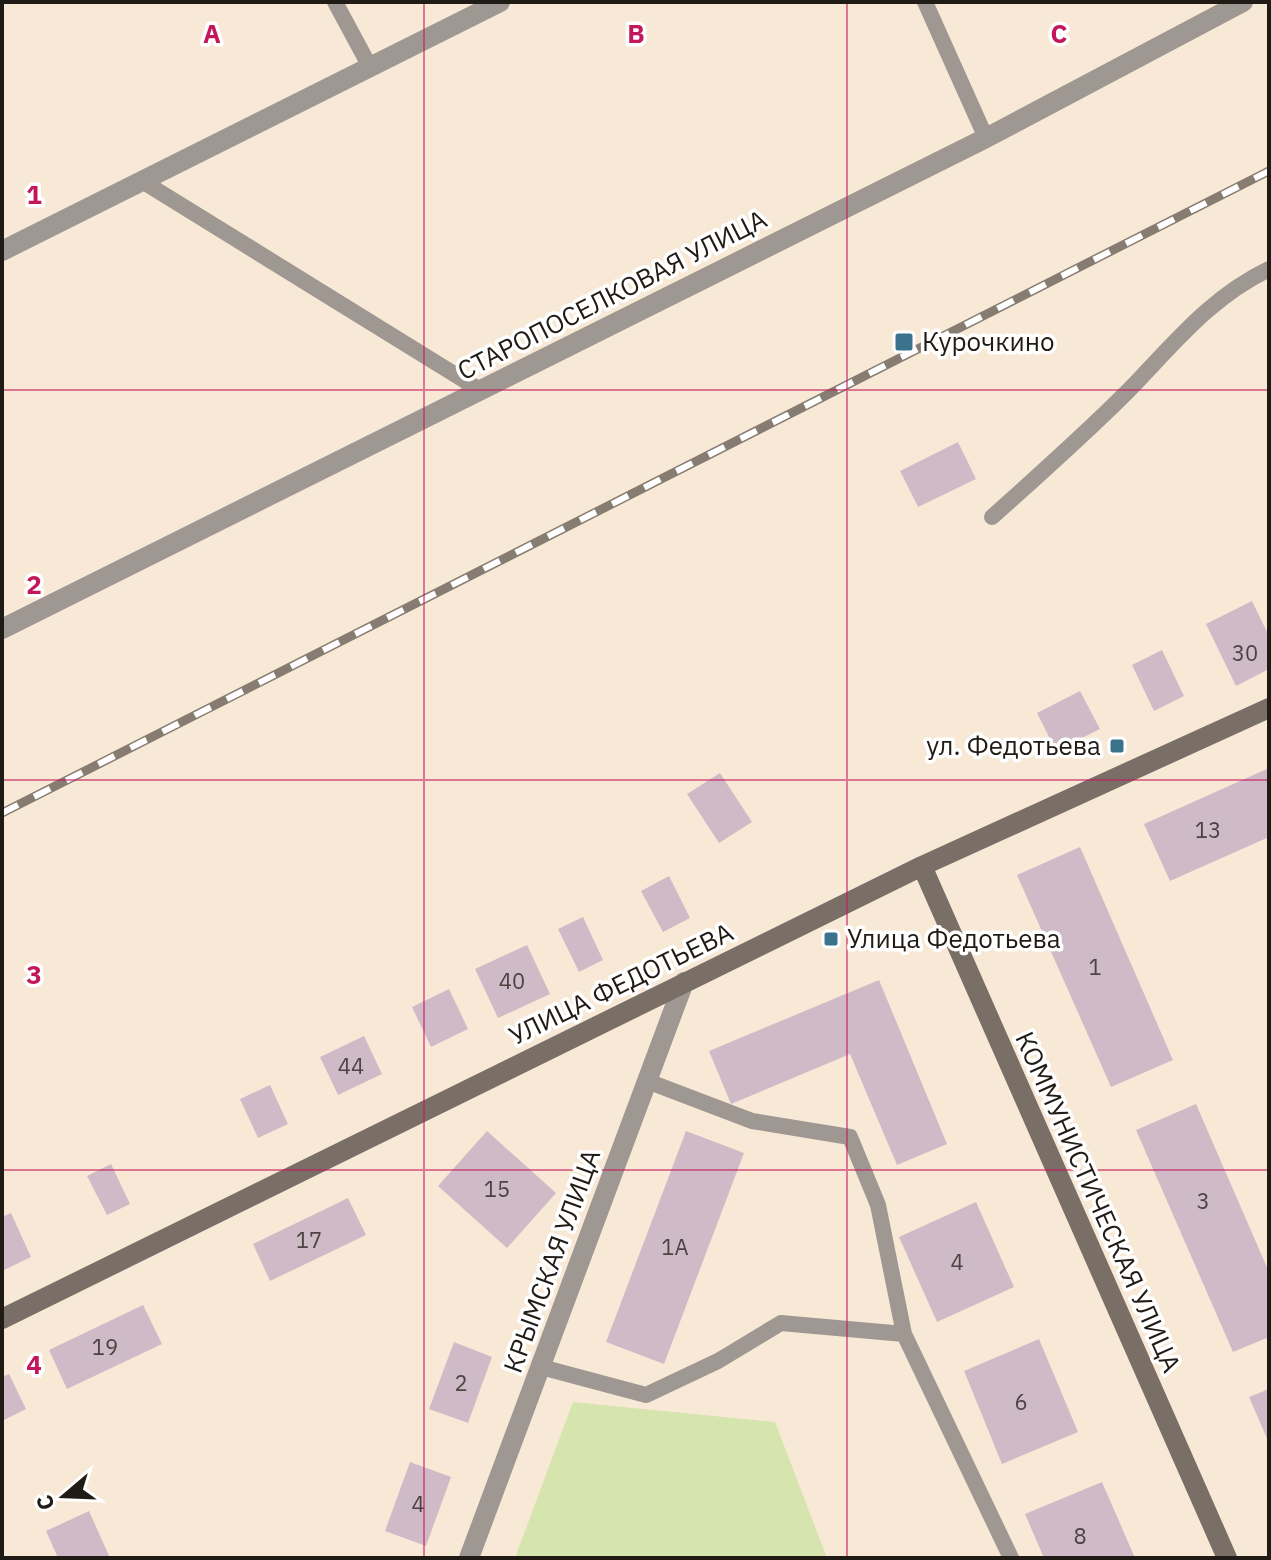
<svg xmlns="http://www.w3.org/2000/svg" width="1271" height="1560" font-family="'IBM Plex Sans',sans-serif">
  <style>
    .green { fill: #d6e4ad }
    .building { fill: #cfbbc8 }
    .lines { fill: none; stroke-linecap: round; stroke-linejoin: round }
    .lane { stroke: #9f9791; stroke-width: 16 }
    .street { stroke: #9f9791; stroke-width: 20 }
    .secondary { stroke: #7a6f66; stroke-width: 20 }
    .rail-casing { stroke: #867c71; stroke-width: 9 }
    .rail { stroke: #fff; stroke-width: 6; stroke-dasharray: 18; stroke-linecap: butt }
    .grid { fill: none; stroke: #c2185b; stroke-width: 2; stroke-opacity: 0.55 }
    .poi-dot { fill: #3b738d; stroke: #fff; stroke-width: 3 }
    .labels { text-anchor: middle; stroke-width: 7; stroke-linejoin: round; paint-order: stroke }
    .number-label { font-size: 22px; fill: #4c4342 }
    .street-label { font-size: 26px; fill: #201b15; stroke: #fff }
    .poi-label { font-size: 26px; fill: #201b15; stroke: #fff; text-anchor: start }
    .grid-label { font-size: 26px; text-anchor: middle; font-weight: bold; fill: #c2185b; stroke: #fff; stroke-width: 7; stroke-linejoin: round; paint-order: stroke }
  </style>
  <rect width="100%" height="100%" fill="#f8e9d7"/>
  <path class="green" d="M573,1402L775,1422L827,1558H515Z"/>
  <path class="building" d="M958,442L976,479L918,507L900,471Z
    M1252,601L1269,636V669L1236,686L1206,624Z
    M1162,650L1184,696L1154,711L1132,665Z
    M1080,691L1100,729L1056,751L1037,713Z
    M1269,768V837L1170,881L1144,824Z
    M720,773L752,822L719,843L687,794Z
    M1080,847L1173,1060L1111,1087L1017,875Z
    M669,876L690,918L663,932L641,891Z
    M583,917L603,960L579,972L558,929Z
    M527,945L550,994L498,1018L475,969Z
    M879,980L947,1144L897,1165L850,1054L731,1104L709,1051Z
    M449,989L468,1029L431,1047L412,1007Z
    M364,1036L382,1074L338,1095L320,1057Z
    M270,1085L288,1124L258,1138L240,1099Z
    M1196,1104L1269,1272V1337L1233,1352L1136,1130Z
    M487,1131L556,1193L507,1248L438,1186Z
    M686,1131L744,1153L664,1364L606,1342Z
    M111,1164L130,1204L107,1215L87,1176Z
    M348,1198L366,1235L270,1281L253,1244Z
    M976,1202L1014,1287L937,1322L899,1237Z
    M11,1213L31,1257L2,1271V1217Z
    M143,1305L162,1344L67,1389L49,1350Z
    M1039,1339L1078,1432L1002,1464L964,1371Z
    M454,1342L492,1357L468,1423L429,1409Z
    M9,1374L26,1409L2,1421V1377Z
    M1269,1389V1443L1249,1397Z
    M410,1462L451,1477L426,1546L385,1531Z
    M1102,1482L1135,1558H1044L1025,1514Z
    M89,1511L110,1558H58L46,1531Z"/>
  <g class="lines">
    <path class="lane" d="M335,2L370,67
      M925,2L986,138
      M142,181L480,390
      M992,517C1038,476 1084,435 1127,392C1173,345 1209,298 1269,269
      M647,1081L752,1121L850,1137L878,1205L904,1334L1011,1558
      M541,1367L646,1395L718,1361L781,1323L904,1334"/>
    <path class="street" d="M2,251L500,2
      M2,629L986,138L1243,2
      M469,1558L684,982"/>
    <path class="secondary" d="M922,866L1227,1558
      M2,1319L922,866L1269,708"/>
    <g class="rail-casing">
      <path id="rail" d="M2,813L1269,171"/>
    </g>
    <use href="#rail" class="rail"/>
  </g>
  <path class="grid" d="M424,2V1558M847,2V1558M2,390H1269M2,780H1269M2,1170H1269"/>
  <g class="poi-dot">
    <rect x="894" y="332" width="20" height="20" rx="4"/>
    <rect x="1109" y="738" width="16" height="16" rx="4"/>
    <rect x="823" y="931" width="16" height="16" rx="4"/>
  </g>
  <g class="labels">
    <g class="number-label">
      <text x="1245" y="661">30</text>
      <text x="1208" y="838">13</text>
      <text x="1095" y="975">1</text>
      <text x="512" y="989">40</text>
      <text x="351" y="1074">44</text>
      <text x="497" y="1197">15</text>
      <text x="1203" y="1209">3</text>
      <text x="309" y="1248">17</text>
      <text x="675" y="1255">1А</text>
      <text x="957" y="1270">4</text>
      <text x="105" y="1355">19</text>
      <text x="461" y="1391">2</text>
      <text x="1021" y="1410">6</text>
      <text x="418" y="1512">4</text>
      <text x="1080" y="1544">8</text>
    </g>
    <g class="street-label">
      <text transform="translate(612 295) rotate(-27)" y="9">СТАРОПОСЕЛКОВАЯ УЛИЦА</text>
      <text transform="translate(621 984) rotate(-26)" y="9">УЛИЦА ФЕДОТЬЕВА</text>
      <text transform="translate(1098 1202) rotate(66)" y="9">КОММУНИСТИЧЕСКАЯ УЛИЦА</text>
      <text transform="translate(552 1261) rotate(-70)" y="9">КРЫМСКАЯ УЛИЦА</text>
    </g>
    <g class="poi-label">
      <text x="922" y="351">Курочкино</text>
      <text x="1101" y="755" text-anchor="end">ул. Федотьева</text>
      <text x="847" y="948">Улица Федотьева</text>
    </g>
  </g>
  <g class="grid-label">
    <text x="212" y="43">A</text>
    <text x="636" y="43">B</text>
    <text x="1059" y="43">C</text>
    <text x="34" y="204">1</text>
    <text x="34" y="594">2</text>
    <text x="34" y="984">3</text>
    <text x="34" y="1374">4</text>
  </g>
  <rect width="1271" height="1560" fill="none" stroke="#201b15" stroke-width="8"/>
  <g transform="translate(64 1496) rotate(251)" stroke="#ffffff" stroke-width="6" paint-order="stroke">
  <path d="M0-6L14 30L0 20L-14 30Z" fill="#201b15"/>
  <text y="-12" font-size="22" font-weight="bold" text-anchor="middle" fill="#201b15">С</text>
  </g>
</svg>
